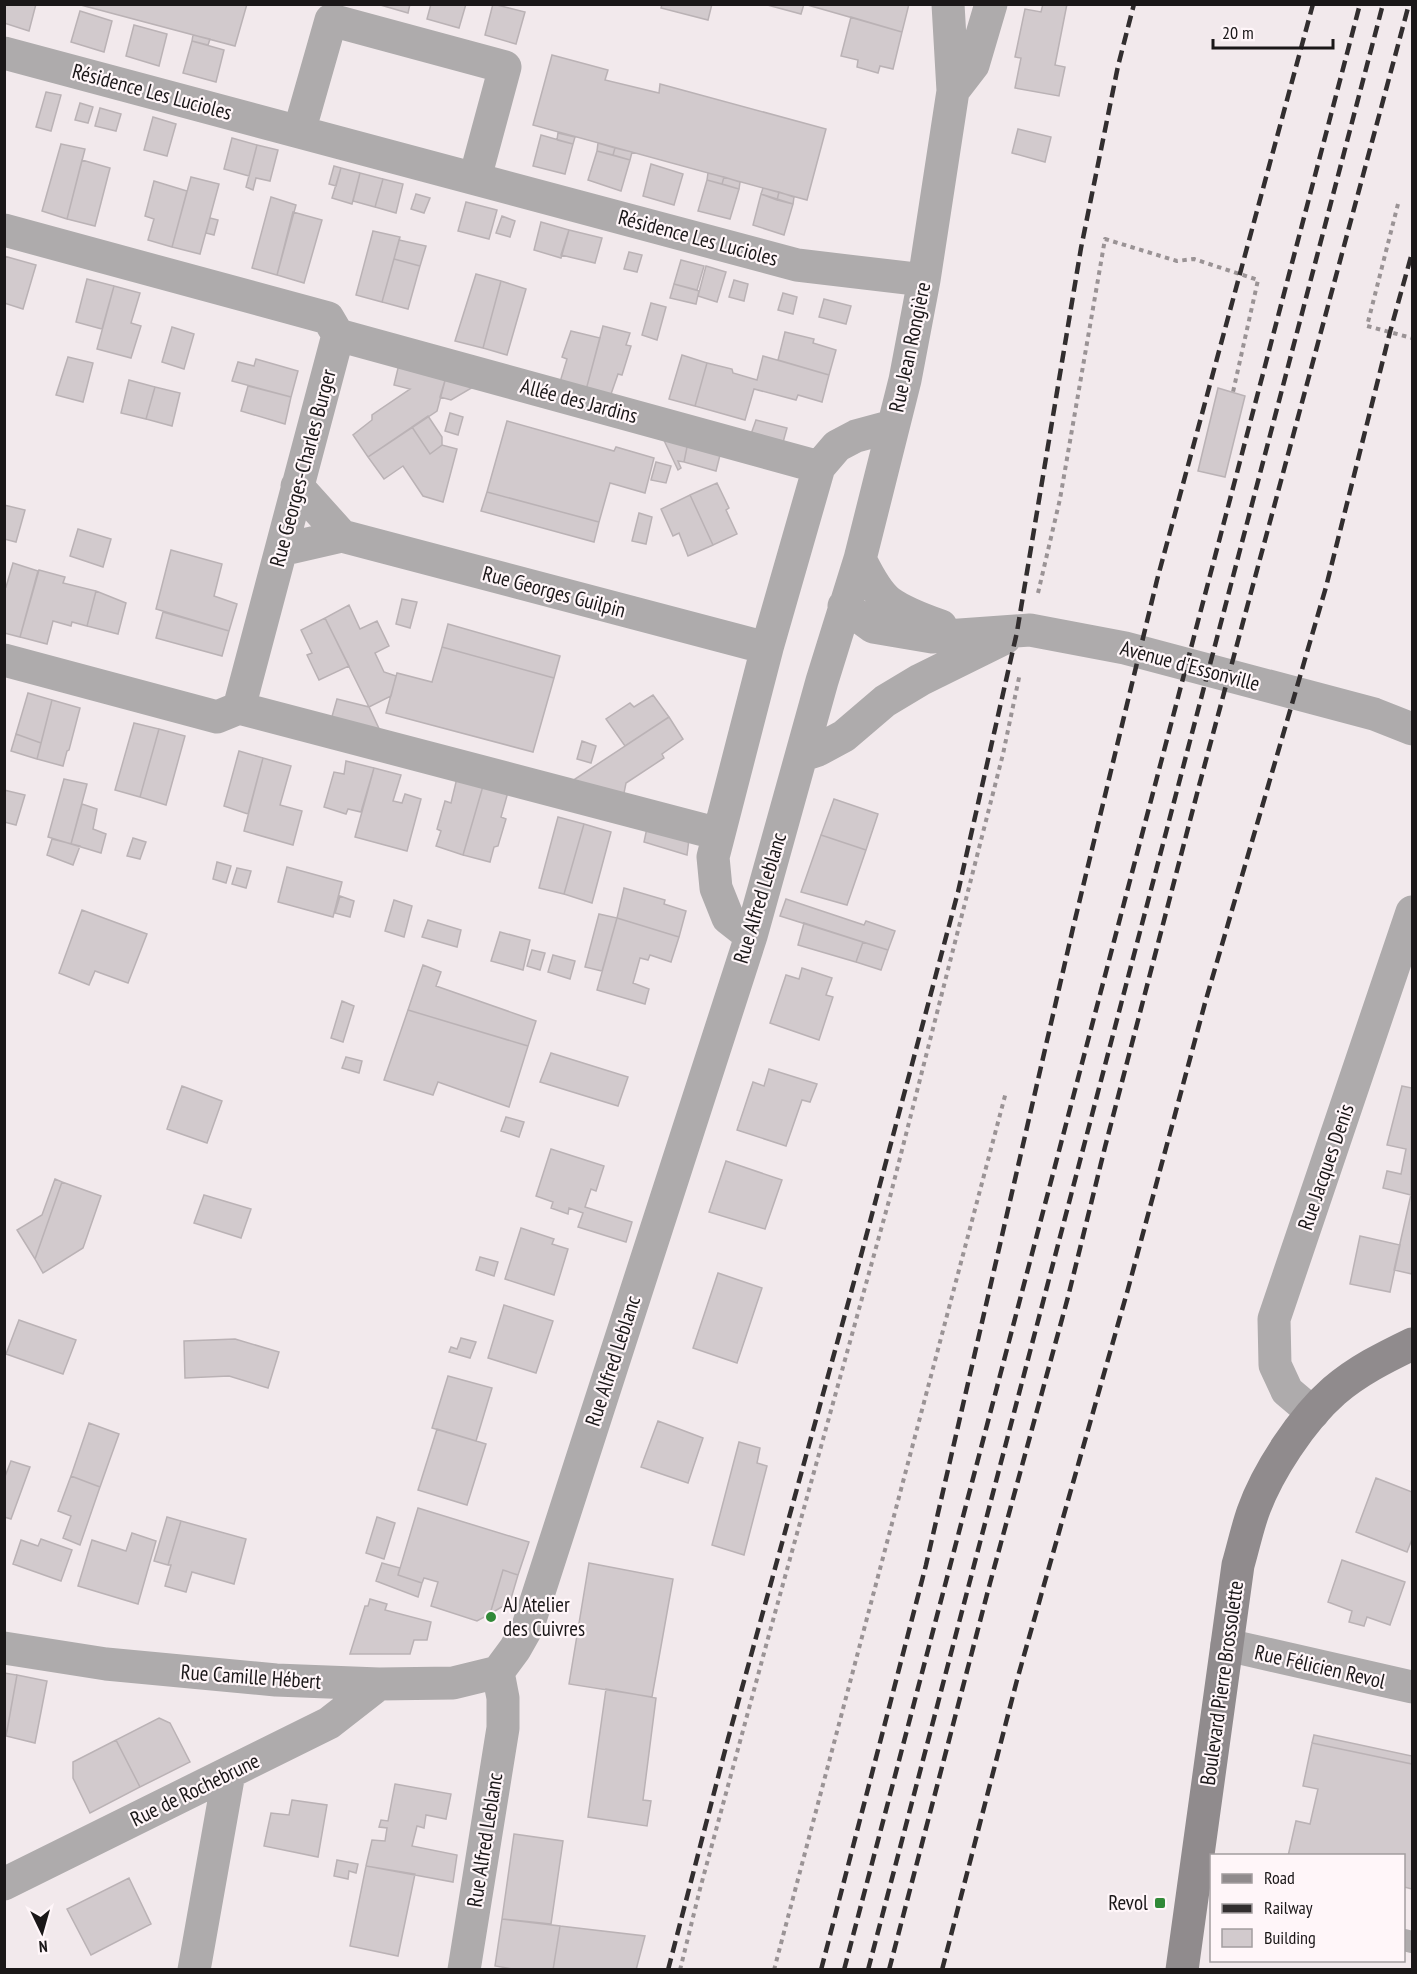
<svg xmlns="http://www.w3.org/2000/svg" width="1417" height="1974" font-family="'PT Sans Narrow',sans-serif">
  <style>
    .building { fill: #d2cacd; stroke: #bab2b5; stroke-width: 1.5 }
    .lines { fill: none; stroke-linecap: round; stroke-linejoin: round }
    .path { stroke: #9a9395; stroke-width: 4; stroke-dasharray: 4.5 4.5; stroke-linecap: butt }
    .service { stroke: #aeabac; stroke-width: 22 }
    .minor { stroke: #aeabac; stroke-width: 33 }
    .secondary { stroke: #908b8d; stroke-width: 33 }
    .rail { stroke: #322e2f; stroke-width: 4.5; stroke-dasharray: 12 6; stroke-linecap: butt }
    .poi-dot { fill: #318938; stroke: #fff6f9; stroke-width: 2 }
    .labels { text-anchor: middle; stroke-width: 4.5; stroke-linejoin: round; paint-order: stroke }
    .street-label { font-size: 21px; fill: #1a1718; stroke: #fff6f9 }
    .poi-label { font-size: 21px; fill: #1a1718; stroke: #fff6f9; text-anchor: start }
  </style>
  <rect width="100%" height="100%" fill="#f2e9ec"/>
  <path class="building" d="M4,4H36L29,31L4,23Z
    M77,4H247L235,46Z
    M377,4H410L408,13Z
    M431,4H466L459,28L427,19Z
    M493,4L525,12L516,44L485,35Z
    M662,4H712L708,20L661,8Z
    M804,4H909L902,32Z
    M804,4L801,14L767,5V4Z
    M1043,4H1067L1055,65L1065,67L1059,96L1015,88L1021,58L1015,57L1025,9L1041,12Z
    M80,11L112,21L104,52L71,42Z
    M851,17L902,32L893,69L880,66L878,73L857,67L858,60L841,56Z
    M134,25L167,34L159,66L126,56Z
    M193,35L210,39L208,45L192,41Z
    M192,41L224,50L216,82L183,73Z
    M552,55L608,70L605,80L659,93L660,84L826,129L807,200L533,125Z
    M46,92L61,95L51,131L36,127Z
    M80,103L93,107L88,123L75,120Z
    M100,108L121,114L116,131L95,126Z
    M153,117L176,124L167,156L144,150Z
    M1018,129L1051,137L1045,162L1012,153Z
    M558,133L575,137L573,144L557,140Z
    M541,135L573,144L565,174L533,166Z
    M232,138L257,145L249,176L224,169Z
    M598,143L615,148L613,155L597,151Z
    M61,144L85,149L67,219L42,211Z
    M257,145L278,150L270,181L256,178L253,190L246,187Z
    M615,148L632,152L630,160L613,155Z
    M597,151L630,160L621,191L588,180Z
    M82,160L110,168L95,226L67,219Z
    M651,164L683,174L674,205L643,196Z
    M334,166L341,168L336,186L329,184Z
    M341,168L360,173L352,204L332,198Z
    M360,173L383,179L375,207L353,201Z
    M708,173L724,177L722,184L707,180Z
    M191,177L219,184L200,254L172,247Z
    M724,177L740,182L739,189L722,184Z
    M383,179L403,184L396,213L375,207Z
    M707,180L739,189L730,219L698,211Z
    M154,181L187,191L172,247L148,240L154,219L145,216Z
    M763,188L779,192L777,200L761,194Z
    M779,192L794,197L793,204L777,200Z
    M416,194L430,198L424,213L411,209Z
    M761,194L793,204L784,235L753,225Z
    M271,197L296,205L277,275L252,268Z
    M466,202L497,210L489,239L458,231Z
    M293,212L322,220L304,283L277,275Z
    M502,216L515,221L510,237L496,233Z
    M210,218L218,220L214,235L206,233Z
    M541,222L569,230L561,258L534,250Z
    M569,230L602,238L595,263L561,255Z
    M373,231L400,237L382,302L356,295Z
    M399,240L426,246L420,266L394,259Z
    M629,252L642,255L637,272L624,269Z
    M4,256L36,265L23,309L4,303Z
    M394,259L420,266L408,309L382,302Z
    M681,260L704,266L697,290L674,284Z
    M706,266L726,272L717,302L698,296Z
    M476,274L501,281L483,348L455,341Z
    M87,279L114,286L102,329L76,322Z
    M734,280L748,284L744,301L729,297Z
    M501,281L526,289L507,355L483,348Z
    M674,284L699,291L696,304L670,298Z
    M114,286L140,293L131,323L141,326L131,358L97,349Z
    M783,293L797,297L793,314L778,310Z
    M824,299L851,306L846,324L819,317Z
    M651,303L666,307L657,340L642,335Z
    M603,326L630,333L626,345L631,346L622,375L618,374L610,397L586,390Z
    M172,327L194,334L184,369L162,362Z
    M571,331L600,338L586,390L560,382L567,359L562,357Z
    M785,332L814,339L813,343L836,350L829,375L778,360Z
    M682,355L707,363L695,406L669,399Z
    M763,356L829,375L822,402L798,395L796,400L754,389L745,420L695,406L707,363L732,369L733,373L757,380Z
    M68,357L93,363L83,402L56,395Z
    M256,359L298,371L291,397L232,381L238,362L254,366Z
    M399,364L446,377L437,411L368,457L353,435L372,420V415L410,389L394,385Z
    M446,377L475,386L451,400L440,397Z
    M129,380L155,387L146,419L121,413Z
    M248,386L291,397L285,424L241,411Z
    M155,387L180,393L172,426L146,419Z
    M1218,388L1245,396L1225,477L1198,471Z
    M450,413L463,417L458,435L445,431Z
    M428,416L442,437V445L430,454L412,427Z
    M756,420L787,428L782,446L750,437Z
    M507,421L614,451L616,447L654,458L645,493L610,483L599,522L487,492Z
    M412,427L430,454L442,445L457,449L443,502L423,496L403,466L384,479L368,457Z
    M661,434L688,442L684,462L678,461L681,468L678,470Z
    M688,442L721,451L716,471L684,462Z
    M656,462L671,466L666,483L651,480Z
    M717,483L729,508L726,510L737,534L713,545L690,495Z
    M487,492L599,522L594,542L481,511Z
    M690,495L713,545L688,556L679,533L673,536L661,509Z
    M4,505L25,510L16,542L4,539Z
    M639,513L652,517L646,544L632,541Z
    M78,529L111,539L103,567L70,556Z
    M171,550L222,564L214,596L237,604L229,631L156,609Z
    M13,563L38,571L20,637L4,633V586L6,587Z
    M39,570L65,577L63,583L96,591L87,626L72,622L71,626L53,621L47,644L20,637Z
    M96,591L126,603L118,634L87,626Z
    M402,599L417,602L410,628L396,624Z
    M349,605L360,629L377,621L389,646L375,653L384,672L396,676L391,696L369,707L325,618Z
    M163,612L229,631L222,656L156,638Z
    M325,618L349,666L319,680L307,655L312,653L301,630Z
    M448,624L560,656L554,678L442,647Z
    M442,647L554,678L533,752L386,713L397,673L432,682Z
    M28,693L52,700L41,743L16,734Z
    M653,695L669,717L625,746L606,719L630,703L634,707Z
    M337,699L369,707L381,733L331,720Z
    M52,700L80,708L69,750L67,751L63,766L37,759Z
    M669,717L683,739L662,754L664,758L626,783L623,798L569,783Z
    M134,723L159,729L140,797L115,790Z
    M159,729L185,736L166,805L140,797Z
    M16,734L41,743L37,759L11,751Z
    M582,741L596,746L591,763L577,759Z
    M239,751L263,758L248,814L224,806Z
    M263,758L291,766L280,805L302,811L293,845L244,831Z
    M346,761L374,768L361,812L348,809L346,814L324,807L334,772L344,774Z
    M374,768L401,775L393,801L402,803L405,794L421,799L407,851L355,837Z
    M457,778L483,786L463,855L436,846L441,831L437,829L445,801L451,803Z
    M64,779L87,784L71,844L48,837Z
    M483,786L508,792L501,817L506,819L498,846L494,847L490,862L463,855Z
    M4,790L25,795L16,825L4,822Z
    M834,799L878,814L866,850L821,835Z
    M82,804L97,809L93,829L106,834L101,853L71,844Z
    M558,817L584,824L564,894L539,888Z
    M584,824L611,832L592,903L564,894Z
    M647,828L689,839L687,855L644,842Z
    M821,835L866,850L847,905L801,892Z
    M133,838L146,842L140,859L127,856Z
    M52,839L80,846L73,865L47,855Z
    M217,862L231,866L226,883L213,879Z
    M287,867L342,882L333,917L278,902Z
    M237,868L251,871L246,888L232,884Z
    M624,888L665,900L664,904L686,911L679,937L617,918Z
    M340,896L354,901L350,917L335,913Z
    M786,899L864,925L866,921L895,931L888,950L780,916Z
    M394,900L412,906L404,937L385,931Z
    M82,910L147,934L128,983L95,971L89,985L59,973Z
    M599,914L617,918L602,971L585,967Z
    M617,918L679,937L671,962L650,955L648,960L640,958L633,983L649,989L645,1004L597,990Z
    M428,920L461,930L457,947L422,937Z
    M804,923L863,942L856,962L798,945Z
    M500,932L530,940L523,970L491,961Z
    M863,942L888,950L881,970L856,962Z
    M532,950L545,953L540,970L527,966Z
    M553,955L575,961L570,979L548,972Z
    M423,965L441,972L436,986L536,1021L528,1046L408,1010Z
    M802,968L832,978L826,995L833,997L819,1040L770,1023L786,975L799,979Z
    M342,1001L354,1006L343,1042L331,1038Z
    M408,1010L528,1046L509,1107L438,1082L433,1095L384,1080Z
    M551,1053L628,1077L618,1106L540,1082Z
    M346,1057L362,1061L359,1073L342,1068Z
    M769,1069L817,1084L810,1102L802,1100L786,1146L737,1130L753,1082L764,1086Z
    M182,1086L222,1101L207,1143L167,1129Z
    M1402,1086L1412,1088L1411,1195L1383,1188L1387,1171L1401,1174L1406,1149L1387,1145Z
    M506,1117L524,1122L519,1137L501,1131Z
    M551,1149L604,1166L596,1191L591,1189L585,1207L632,1222L626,1242L578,1227L583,1213L569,1208L568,1214L551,1208L553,1202L536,1196Z
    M726,1161L782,1180L765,1229L709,1212Z
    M55,1179L62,1182L35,1259L17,1230L42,1215Z
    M62,1182L101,1196L83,1248L43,1273L35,1259Z
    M1412,1190V1274L1394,1270Z
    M204,1195L251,1209L241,1238L194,1223Z
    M521,1228L554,1239L552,1244L568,1249L554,1295L505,1279Z
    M1360,1236L1400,1245L1390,1292L1350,1284Z
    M480,1257L498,1262L494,1276L476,1270Z
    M718,1273L762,1288L737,1363L693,1348Z
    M504,1305L553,1321L536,1373L488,1358Z
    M19,1320L76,1340L63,1374L6,1354Z
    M461,1338L476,1342L470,1358L449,1352L451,1347L457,1349Z
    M235,1339L279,1352L268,1388L229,1376L185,1378L184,1341Z
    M448,1376L492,1388L476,1441L432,1428Z
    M658,1421L703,1438L688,1483L641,1467Z
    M89,1423L119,1434L100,1487L71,1476Z
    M437,1429L486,1444L467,1505L418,1490Z
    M739,1442L760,1448L757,1463L767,1466L744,1555L712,1545Z
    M11,1461L30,1467L11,1519L4,1517V1479Z
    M71,1476L100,1487L80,1545L63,1538L71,1516L58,1511Z
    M1376,1478L1412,1492V1539L1407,1552L1356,1532Z
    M418,1508L529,1542L518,1575L503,1570L490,1614L477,1621L431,1606L438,1582L424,1578L422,1583L398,1575Z
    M167,1517L181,1521L168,1565L154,1561Z
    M377,1517L395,1523L384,1559L366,1553Z
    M181,1521L246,1539L234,1584L192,1572L186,1592L165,1586L171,1565H168Z
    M132,1533L156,1541L138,1604L78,1586L92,1540L126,1551Z
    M41,1539L72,1550L61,1581L13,1564L21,1540L38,1546Z
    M1342,1560L1405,1582L1390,1625L1367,1617L1364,1626L1349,1622L1352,1611L1328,1602Z
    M382,1563L400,1568L398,1575L422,1583L418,1597L376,1581Z
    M589,1563L673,1579L652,1697L569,1684Z
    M503,1570L518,1575L510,1602L490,1614Z
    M370,1599L387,1604L385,1610L431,1622L427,1640H414L410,1654H350L365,1606H368Z
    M4,1673L17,1675L7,1731H4Z
    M17,1675L47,1681L35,1743L6,1736Z
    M606,1689L656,1698L643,1800L651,1801L647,1826L588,1817Z
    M159,1718L170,1723L190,1762L140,1787L116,1740Z
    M1314,1735L1412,1756V1764L1312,1743Z
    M116,1740L140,1787L90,1813L73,1778V1762Z
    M1312,1743L1412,1764V1889L1404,1887V1856H1288L1296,1821L1310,1824L1318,1789L1303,1786Z
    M395,1784L451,1794L446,1819L426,1815L424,1828L417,1826L412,1846L457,1855L453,1882L366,1866L372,1840L385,1841L387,1828L379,1827L381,1820L388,1821Z
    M292,1800L327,1805L318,1857L264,1846L271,1813L289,1815Z
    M514,1834L563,1841L551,1924L502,1919Z
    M337,1860L358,1864L356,1873L349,1871L348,1879L334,1876Z
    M366,1866L415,1874L398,1956L350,1946Z
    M129,1878L151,1924L91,1955L67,1909Z
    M502,1919L560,1926L553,1970H519L495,1966Z
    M560,1926L645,1936L636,1970H553Z"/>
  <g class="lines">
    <path class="path" d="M1398,204L1367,326L1412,338
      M1038,593L1060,499L1105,239L1177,261L1194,259L1258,280L1233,392
      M680,1970L700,1889L770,1631L890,1197L1003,754L1020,673
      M774,1970L1006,1092"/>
    <path class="service" d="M1404,1940L1412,1942"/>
    <path class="minor" d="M4,53L797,265L924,280
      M953,91L973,65L991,4
      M299,132L331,20L505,67L475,178
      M4,230L328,318L338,335L239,708L217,717L4,660
      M338,335L819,467
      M297,486L342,536
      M281,550L342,536L767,648
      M860,559C867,573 876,592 889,602C904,613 924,620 941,626
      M844,606L873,627L932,637L1030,630L1125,648L1374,714L1412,729
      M239,708L719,834
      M803,755L818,750L844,736L885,701L920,680L1005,638
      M751,936L728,918L716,888L713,857L767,648L819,467L837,446L856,436L893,426
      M1313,1413L1287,1391L1275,1365L1274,1319L1412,912
      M1227,1645L1412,1687
      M4,1648L106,1664L276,1680L379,1684L453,1683L498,1672
      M4,1884L329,1723L379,1684
      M194,1970L229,1773
      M464,1970L503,1728V1698L498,1672L515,1649L528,1626L751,936L822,681L860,559L905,380L924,280L953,91L948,4"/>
    <path class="secondary" d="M1182,1970L1238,1565C1243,1548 1247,1529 1253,1512C1267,1472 1302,1419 1334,1391C1357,1371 1385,1357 1412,1344"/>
    <path class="rail" d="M668,1970L728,1739L855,1278L958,892L1017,632L1081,248L1118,66L1134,4
      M821,1970L926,1565L1073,928L1157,580L1313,4
      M844,1970L1360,4
      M868,1970L1383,4
      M889,1970L990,1583L1068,1297L1105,1147L1199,786L1409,4
      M942,1970L1017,1680L1128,1289L1205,1003L1326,587L1390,332L1412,253"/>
  </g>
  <g class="poi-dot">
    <circle cx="491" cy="1617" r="6"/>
    <rect x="1154" y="1897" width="12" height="12" rx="3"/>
  </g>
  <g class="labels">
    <g class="street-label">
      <text transform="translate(152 92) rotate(15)" y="7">Résidence Les Lucioles</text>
      <text transform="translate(698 238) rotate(15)" y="7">Résidence Les Lucioles</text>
      <text transform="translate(910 347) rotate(-78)" y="7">Rue Jean Rongière</text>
      <text transform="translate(579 401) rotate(15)" y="7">Allée des Jardins</text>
      <text transform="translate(303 468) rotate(-75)" y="7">Rue Georges-Charles Burger</text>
      <text transform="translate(554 592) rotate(15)" y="7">Rue Georges Guilpin</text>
      <text transform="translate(1190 666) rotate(15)" y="7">Avenue d'Essonville</text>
      <text transform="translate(760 898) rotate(-73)" y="7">Rue Alfred Leblanc</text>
      <text transform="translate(1326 1167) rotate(-71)" y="7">Rue Jacques Denis</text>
      <text transform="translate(613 1361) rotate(-72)" y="7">Rue Alfred Leblanc</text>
      <text transform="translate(1320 1667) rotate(13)" y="7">Rue Félicien Revol</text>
      <text transform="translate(251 1677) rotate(4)" y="7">Rue Camille Hébert</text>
      <text transform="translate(1222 1683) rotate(-82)" y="7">Boulevard Pierre Brossolette</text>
      <text transform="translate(195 1790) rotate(-26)" y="7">Rue de Rochebrune</text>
      <text transform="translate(485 1840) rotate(-81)" y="7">Rue Alfred Leblanc</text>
    </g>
    <g class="poi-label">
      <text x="503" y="1612">AJ Atelier<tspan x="503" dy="24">des Cuivres</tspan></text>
      <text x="1148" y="1910" text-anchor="end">Revol</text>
    </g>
  </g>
  <rect width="1417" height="1974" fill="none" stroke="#1a1718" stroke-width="12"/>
  <rect x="1210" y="1854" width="195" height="108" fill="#fff6f9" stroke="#a39d9f" stroke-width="1.5"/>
  <rect x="1222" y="1874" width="30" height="9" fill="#908b8d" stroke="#a39d9f" stroke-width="1.5"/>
  <text x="1264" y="1884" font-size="18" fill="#1a1718">Road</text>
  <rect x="1222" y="1904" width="30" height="9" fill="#322e2f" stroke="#a39d9f" stroke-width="1.5"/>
  <text x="1264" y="1914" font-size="18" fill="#1a1718">Railway</text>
  <rect x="1222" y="1929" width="30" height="18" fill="#d2cacd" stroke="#a39d9f" stroke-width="1.5"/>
  <text x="1264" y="1944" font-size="18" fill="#1a1718">Building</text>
  <g transform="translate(42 1932) rotate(175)" stroke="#fff6f9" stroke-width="4.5" paint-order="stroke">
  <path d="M0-4.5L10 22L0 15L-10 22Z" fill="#1a1718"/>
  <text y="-9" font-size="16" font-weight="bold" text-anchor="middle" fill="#1a1718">N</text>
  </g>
  <path d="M1213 39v9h120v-9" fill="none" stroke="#1a1718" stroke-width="3"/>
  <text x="1222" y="39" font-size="18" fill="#1a1718" stroke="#fff6f9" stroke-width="4.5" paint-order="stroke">20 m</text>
</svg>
